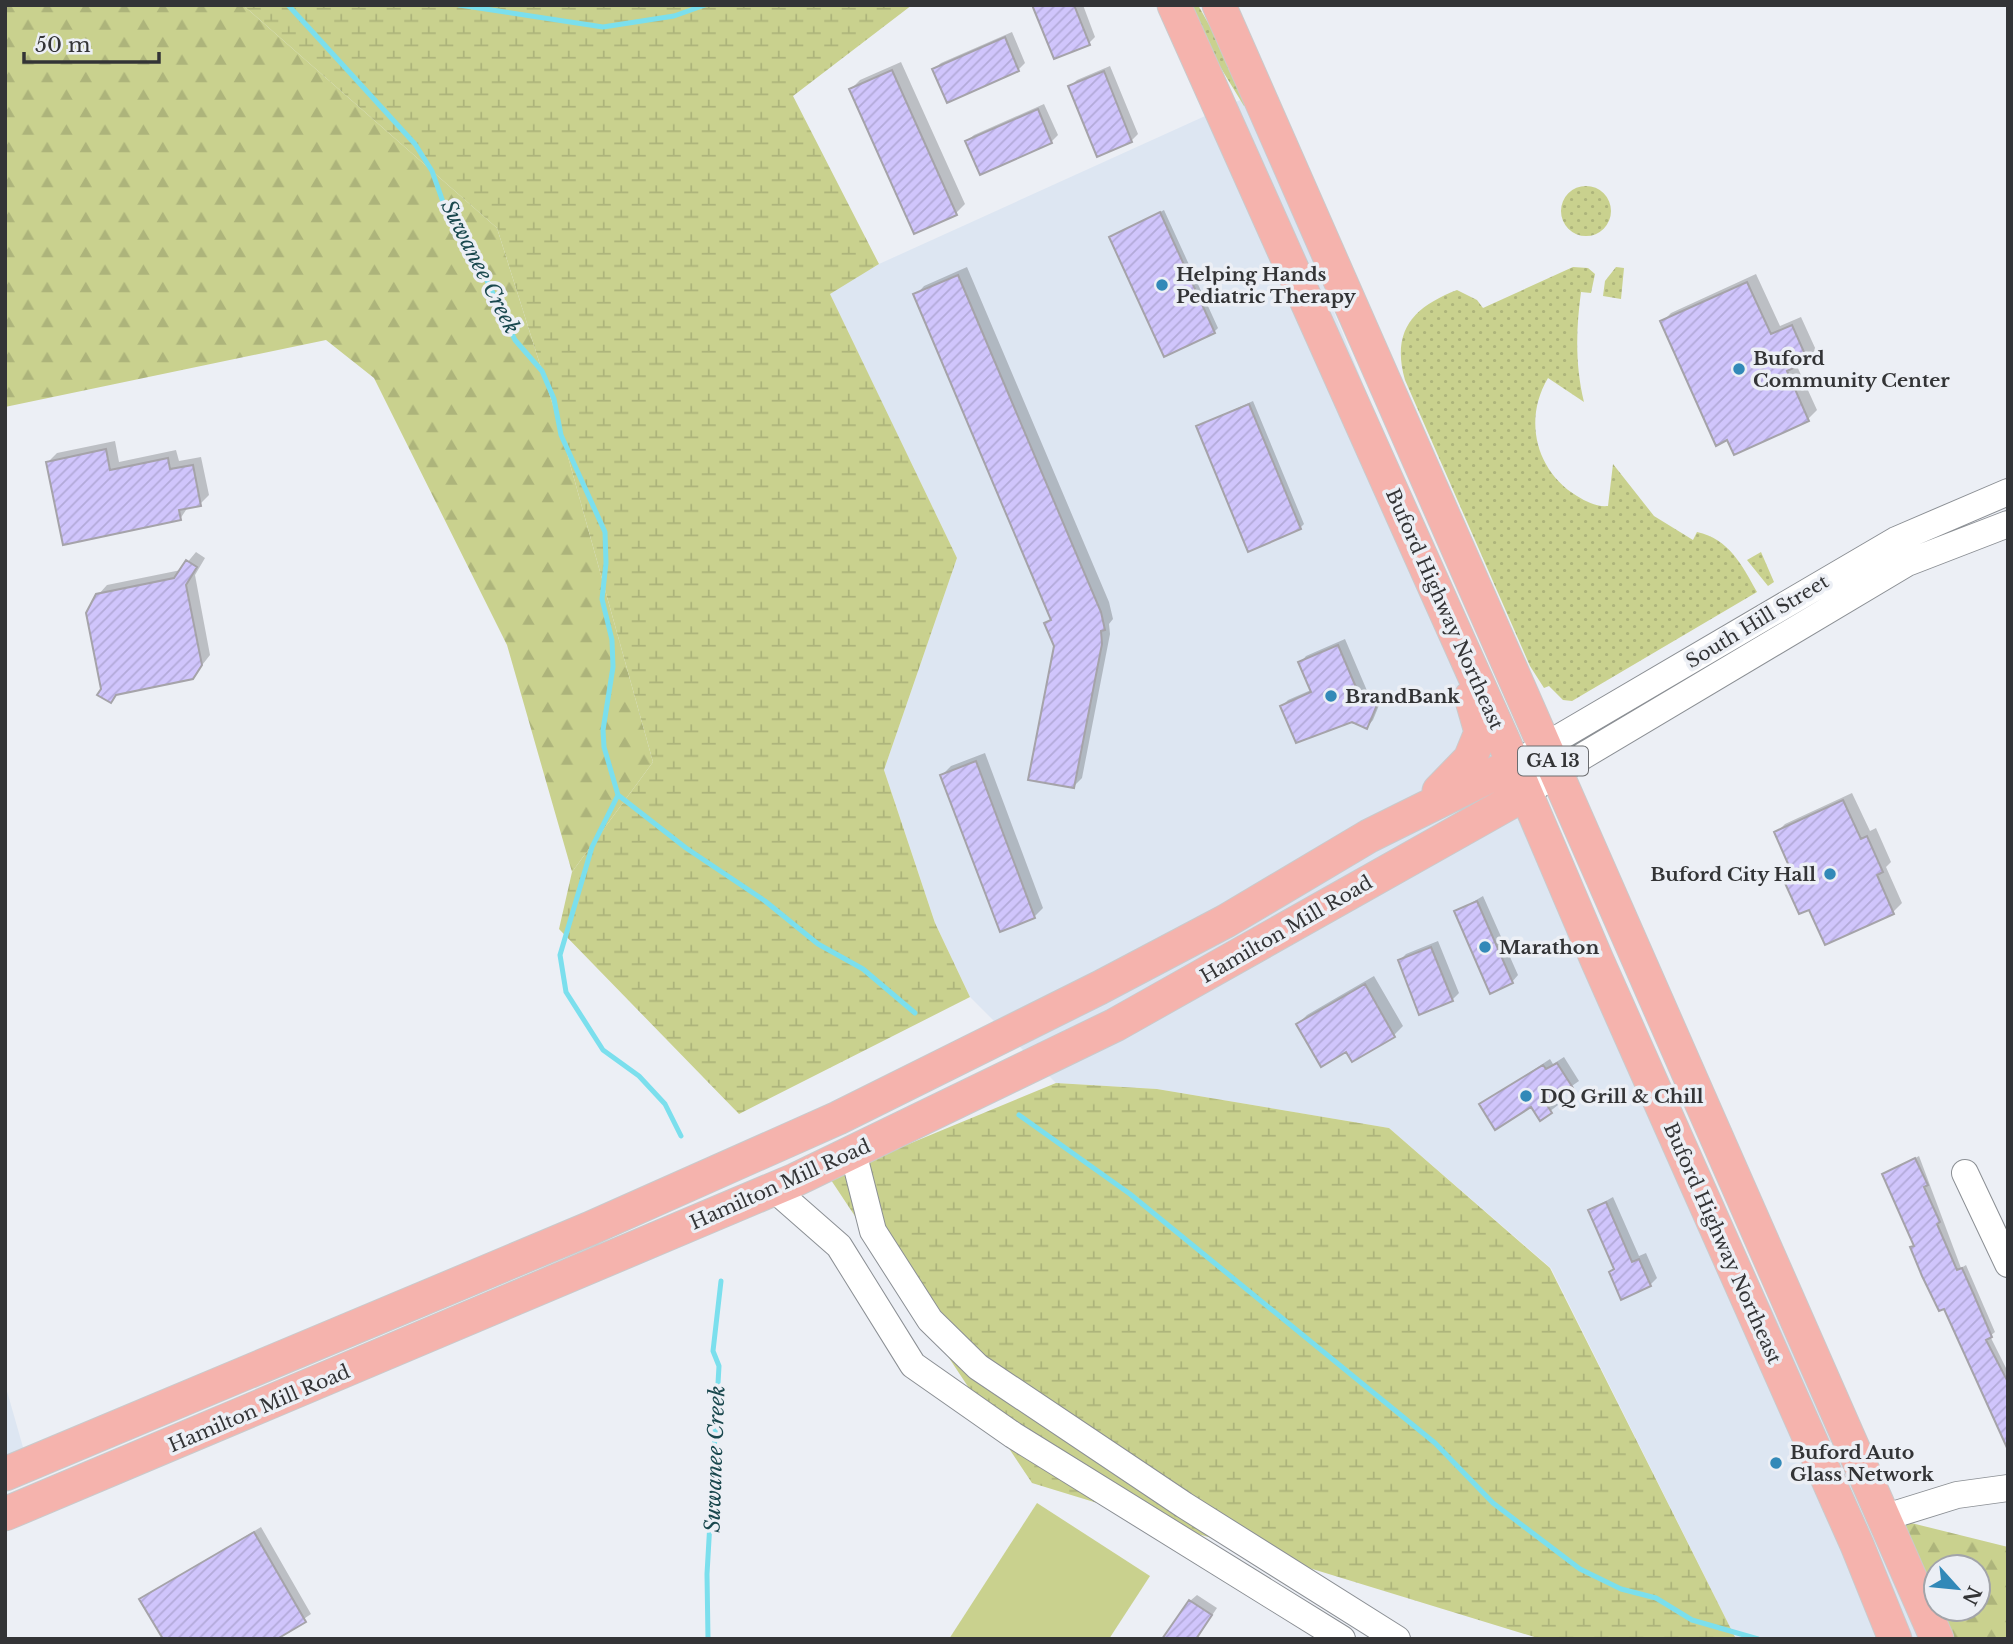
<svg xmlns="http://www.w3.org/2000/svg" width="2013" height="1644" font-family="'Libre Baskerville',serif">
  <style>
    .built { fill: #dde6f2 }
    .grass { fill: url(#grass-dots) }
    .forest { fill: url(#forest-firs); fill-rule: evenodd }
    .wetland { fill: url(#wetland-marsh) }
    .park { fill: #c9d18e }
    .shadow { fill: #0003 }
    .lines { fill: none; stroke-linecap: round; stroke-linejoin: round }
    .stream { stroke: #7bdfed; stroke-width: 5 }
    .building { fill: url(#building-hatch); stroke: #a5a3a9; stroke-width: 2 }
    .minor-casing { stroke: #8b8f94; stroke-width: 28 }
    .major-casing { stroke: #cacacb; stroke-width: 35 }
    .minor { stroke: #fff; stroke-width: 26 }
    .major { stroke: #f5b3ad; stroke-width: 33 }
    .poi-dot { fill: #3289b8; stroke: #eceff5; stroke-width: 2.5 }
    .labels { text-anchor: middle; stroke-width: 7; stroke-linejoin: round; paint-order: stroke }
    .shield { fill: #eceff5; stroke: #6a6c6f; stroke-width: 2 }
    .shield-label { font-size: 18px; font-weight: bold; fill: #333436 }
    .poi-label { font-size: 19px; font-weight: bold; fill: #333436; stroke: #eceff5; text-anchor: start }
    .street-label { font-size: 19px; fill: #333436; stroke: #eceff5 }
    .water-label { font-size: 21px; font-style: italic; fill: #1a484e; stroke: #eceff5 }
  </style>
  <defs>
    <pattern id="grass-dots" width="8" height="8" patternUnits="userSpaceOnUse" patternTransform="scale(1.75)"><rect width="8" height="8" fill="#c9d18e"/><path d="M2 2h.1M6 6h.1" fill="none" stroke="#adb47b" stroke-width="1.8" stroke-linecap="round"/></pattern>
    <pattern id="forest-firs" width="22" height="20" patternUnits="userSpaceOnUse" patternTransform="scale(1.75)"><rect width="22" height="20" fill="#c9d18e"/><path d="M5 1l3.5 6h-7zM16 11l3.5 6h-7z" fill="#adb47b"/></pattern>
    <pattern id="wetland-marsh" width="20" height="14" patternUnits="userSpaceOnUse" patternTransform="scale(1.75)"><rect width="20" height="14" fill="#c9d18e"/><path d="M1 5h8M5 5V1M11 12h8M15 12V8" fill="none" stroke="#adb47b"/></pattern>
    <pattern id="building-hatch" width="6" height="6" patternUnits="userSpaceOnUse" patternTransform="scale(1.75)"><rect width="6" height="6" fill="#d0c5fc"/><path d="M-1 1l2-2M0 6l6-6M5 7l2-2" fill="none" stroke="#b3aad9"/></pattern>
  </defs>
  <rect width="100%" height="100%" fill="#eceff5"/>
  <path class="built" d="M1247,97L1524,782L1835,1443L1922,1639H1736L1551,1268L1389,1128L1157,1089L1056,1083L970,997L935,923L884,770L957,558L829,293L879,264Z
    M5,1384L32,1479L5,1489Z"/>
  <path class="grass" d="M1190,5H1198L1221,46L1247,104L1244,106L1205,42Z
    M1561 211a25 25 0 1 1 50 0a25 25 0 1 1-50 0Z
    M1573,267L1588,268L1595,274L1591,293L1581,292C1576,329 1575,365 1584,402L1548,378C1523,420 1536,471 1577,496C1587,502 1596,507 1608,506L1613,464L1654,516L1693,540L1697,532C1729,539 1742,565 1757,592L1572,701L1563,700L1549,686L1544,688L1530,666L1405,380C1391,331 1413,307 1457,290L1477,300L1483,308Z
    M1616,267L1624,268L1621,299L1603,296L1605,281Z
    M1761,552L1774,582L1768,586L1747,560Z"/>
  <path class="forest" d="M5,5H243L497,228L560,428L653,762L572,872L507,645L374,378L326,340L5,407Z
    M1867,1512L2008,1547V1639H1922ZM1936,1567H1978V1609H1936Z"/>
  <path class="wetland" d="M243,5H912L793,96L879,264L830,294L957,558L884,770L935,923L970,997L739,1114L559,929L572,872L653,762L560,428L497,228Z
    M1056,1083L1157,1089L1389,1128L1550,1268L1736,1639H1541L1032,1483L829,1177Z"/>
  <path class="park" d="M1037,1503L1150,1576L1109,1639H949Z"/>
  <path class="shadow" d="M1034,5H1083L1095,37L1089,43Z
    M1012,32L1025,63L1018,70L934,69L941,63Z
    M901,62L965,204L956,213L851,89L860,80Z
    M1110,66L1138,134L1131,141L1070,86L1077,80Z
    M1044,104L1058,135L1051,142L967,141L974,135Z
    M1164,210L1218,328L1214,332L1111,237Z
    M967,267L1109,602L1113,619L1109,624L1110,634L1082,778L1073,787L1056,646L1046,623L1052,618L916,295L924,286Z
    M1756,274L1780,326L1801,317L1816,350L1796,364L1817,410L1808,419L1662,322L1671,313Z
    M1253,401L1304,524L1300,528L1198,426Z
    M115,441L119,462L176,450L179,461L201,457L209,495L200,504L188,507L180,519L48,462L57,453Z
    M196,552L205,558L195,575L210,655L192,678L118,693L110,701L102,689L98,595L107,585L181,570Z
    M1345,639L1368,693L1382,698L1373,720L1367,727L1282,706L1288,700L1311,690L1300,663L1306,656Z
    M985,753L1043,908L1034,917L942,775L951,766Z
    M1852,793L1870,831L1876,828L1891,862L1886,867L1902,903L1893,912L1826,943L1810,908L1782,871L1789,863L1776,833L1785,824Z
    M1483,896L1518,975L1512,982L1456,912Z
    M1438,941L1459,993L1452,1000L1400,960L1406,954Z
    M1374,976L1403,1026L1394,1035L1352,1059L1347,1050L1298,1024L1307,1015Z
    M1564,1057L1579,1081L1553,1099L1558,1105L1540,1119L1532,1105H1481L1550,1059L1553,1064Z
    M1919,1156L1961,1268L1966,1265L1995,1332L1990,1336L2008,1372V1449L1945,1306L1912,1248L1915,1245L1884,1175Z
    M1613,1197L1639,1256L1646,1253L1657,1278L1650,1285L1615,1268L1590,1210Z
    M261,1527L311,1614L280,1635L282,1639H165L142,1599Z
    M1197,1595L1217,1608L1196,1639L1190,1601Z"/>
  <g class="lines">
    <path class="stream" d="M288,5L415,144L432,171L443,202L466,236L515,340L542,371L554,399L561,435L605,532L606,563L602,599L612,640L613,667L603,730L604,747L618,795L592,847L560,955L566,992L603,1050L639,1076L665,1104L681,1136
      M459,5L603,27L674,16L705,5
      M618,795L686,848L765,901L818,944L863,969L915,1013
      M1019,1115L1130,1194L1435,1443L1493,1503L1580,1569L1621,1589L1656,1598L1692,1620L1758,1639
      M708,1639L707,1574L719,1366L713,1351L721,1281"/>
  </g>
  <path class="building" d="M1032,5H1074L1090,45L1054,59Z
    M1005,37L1019,71L947,103L932,69Z
    M892,70L957,215L914,234L849,89Z
    M1104,71L1132,142L1097,157L1068,86Z
    M1038,109L1052,143L980,175L965,141Z
    M1160,212L1215,333L1164,357L1109,237Z
    M958,275L1101,612L1105,630L1101,631L1102,644L1074,788L1028,780L1054,646L1044,623L1051,620L913,294Z
    M1747,282L1771,334L1792,325L1808,361L1787,371L1809,421L1734,455L1727,440L1716,446L1660,321Z
    M1249,404L1301,529L1248,552L1196,426Z
    M106,449L110,470L168,458L170,469L193,465L201,506L179,510L181,520L63,545L46,462Z
    M186,560L197,567L186,585L202,665L193,679L116,695L111,703L97,695L101,689L86,613L96,594L174,578Z
    M1338,645L1361,699L1377,705L1367,729L1352,722L1296,743L1280,706L1311,692L1298,662Z
    M976,761L1035,918L1000,932L940,775Z
    M1843,800L1861,839L1867,836L1883,872L1877,875L1894,914L1825,945L1809,910L1799,914L1779,870L1789,866L1774,832Z
    M1477,901L1513,983L1490,994L1454,911Z
    M1431,947L1453,1001L1419,1015L1398,960Z
    M1365,984L1395,1037L1352,1062L1346,1052L1321,1067L1296,1024Z
    M1557,1063L1573,1088L1547,1105L1552,1113L1540,1121L1531,1107L1495,1130L1479,1104L1543,1065L1546,1069Z
    M1915,1158L1928,1185L1924,1187L1940,1222L1937,1224L1957,1270L1962,1268L1974,1295L1992,1337L1986,1340L2008,1382V1450L1944,1309L1939,1311L1922,1276L1910,1247L1914,1246L1882,1174Z
    M1606,1202L1632,1262L1639,1259L1651,1286L1621,1300L1609,1272L1614,1269L1588,1210Z
    M254,1532L306,1622L277,1639H163L139,1599Z
    M1189,1600L1212,1615L1196,1639H1162Z"/>
  <g class="lines">
    <g class="minor-casing">
      <path id="minor" d="M1514,764L1896,540L2008,492
        M1525,794L1583,756L1907,563L2008,524
        M853,1152L873,1231L930,1320L978,1367L1184,1505L1397,1639
        M1965,1173L2008,1264
        M774,1189L839,1246L913,1365L1013,1435L1342,1639
        M1883,1518L1957,1495L2008,1488"/>
    </g>
    <g class="major-casing">
      <path id="major" d="M1174,5L1504,742L1597,960L1857,1545L1895,1639
        M1219,5L1937,1639
        M1439,791L1470,759L1481,732L1471,697
        M5,1474L591,1228L838,1118L1099,988L1226,921L1369,836L1514,764
        M5,1514L795,1180L1115,1025L1525,794"/>
    </g>
    <use href="#minor" class="minor"/>
    <use href="#major" class="major"/>
  </g>
  <g class="poi-dot">
    <circle cx="1162" cy="285" r="7"/>
    <circle cx="1739" cy="369" r="7"/>
    <circle cx="1331" cy="696" r="7"/>
    <circle cx="1830" cy="874" r="7"/>
    <circle cx="1485" cy="947" r="7"/>
    <circle cx="1526" cy="1096" r="7"/>
    <circle cx="1776" cy="1463" r="7"/>
  </g>
  <g class="labels">
    <rect class="shield" x="1518" y="746.5" width="70" height="29" rx="5"/>
    <g class="shield-label">
      <text x="1553" y="767">GA 13</text>
    </g>
    <g class="poi-label">
      <text x="1176" y="281">Helping Hands<tspan x="1176" dy="22">Pediatric Therapy</tspan></text>
      <text x="1753" y="365">Buford<tspan x="1753" dy="22">Community Center</tspan></text>
      <text x="1345" y="703">BrandBank</text>
      <text x="1816" y="881" text-anchor="end">Buford City Hall</text>
      <text x="1499" y="954">Marathon</text>
      <text x="1540" y="1103">DQ Grill &amp; Chill</text>
      <text x="1790" y="1459">Buford Auto<tspan x="1790" dy="22">Glass Network</tspan></text>
    </g>
    <g class="street-label">
      <text transform="translate(1445 609) rotate(66)" y="7">Buford Highway Northeast</text>
      <text transform="translate(1757 621) rotate(-31)" y="7">South Hill Street</text>
      <text transform="translate(1286 929) rotate(-30)" y="7">Hamilton Mill Road</text>
      <text transform="translate(780 1184) rotate(-24)" y="7">Hamilton Mill Road</text>
      <text transform="translate(1723 1243) rotate(66)" y="7">Buford Highway Northeast</text>
      <text transform="translate(259 1408) rotate(-23)" y="7">Hamilton Mill Road</text>
    </g>
    <g class="water-label">
      <text transform="translate(480 267) rotate(63)" y="7">Suwanee Creek</text>
      <text transform="translate(715 1459) rotate(-88)" y="7">Suwanee Creek</text>
    </g>
  </g>
  <rect width="2013" height="1644" fill="none" stroke="#333436" stroke-width="14"/>
  <g transform="translate(1957 1588) rotate(117)"><circle r="33" fill="#eceff5" stroke="#a2a4a9" stroke-width="2"/>
  <path d="M0-5L12 26L0 18L-12 26Z" fill="#3289b8"/>
  <text y="-10" font-size="19" font-weight="bold" text-anchor="middle" fill="#333436">N</text>
  </g>
  <path d="M24 52v10h135v-10" fill="none" stroke="#333436" stroke-width="3.5"/>
  <text x="35" y="52" font-size="21" fill="#333436" stroke="#eceff5" stroke-width="5" paint-order="stroke">50 m</text>
</svg>
